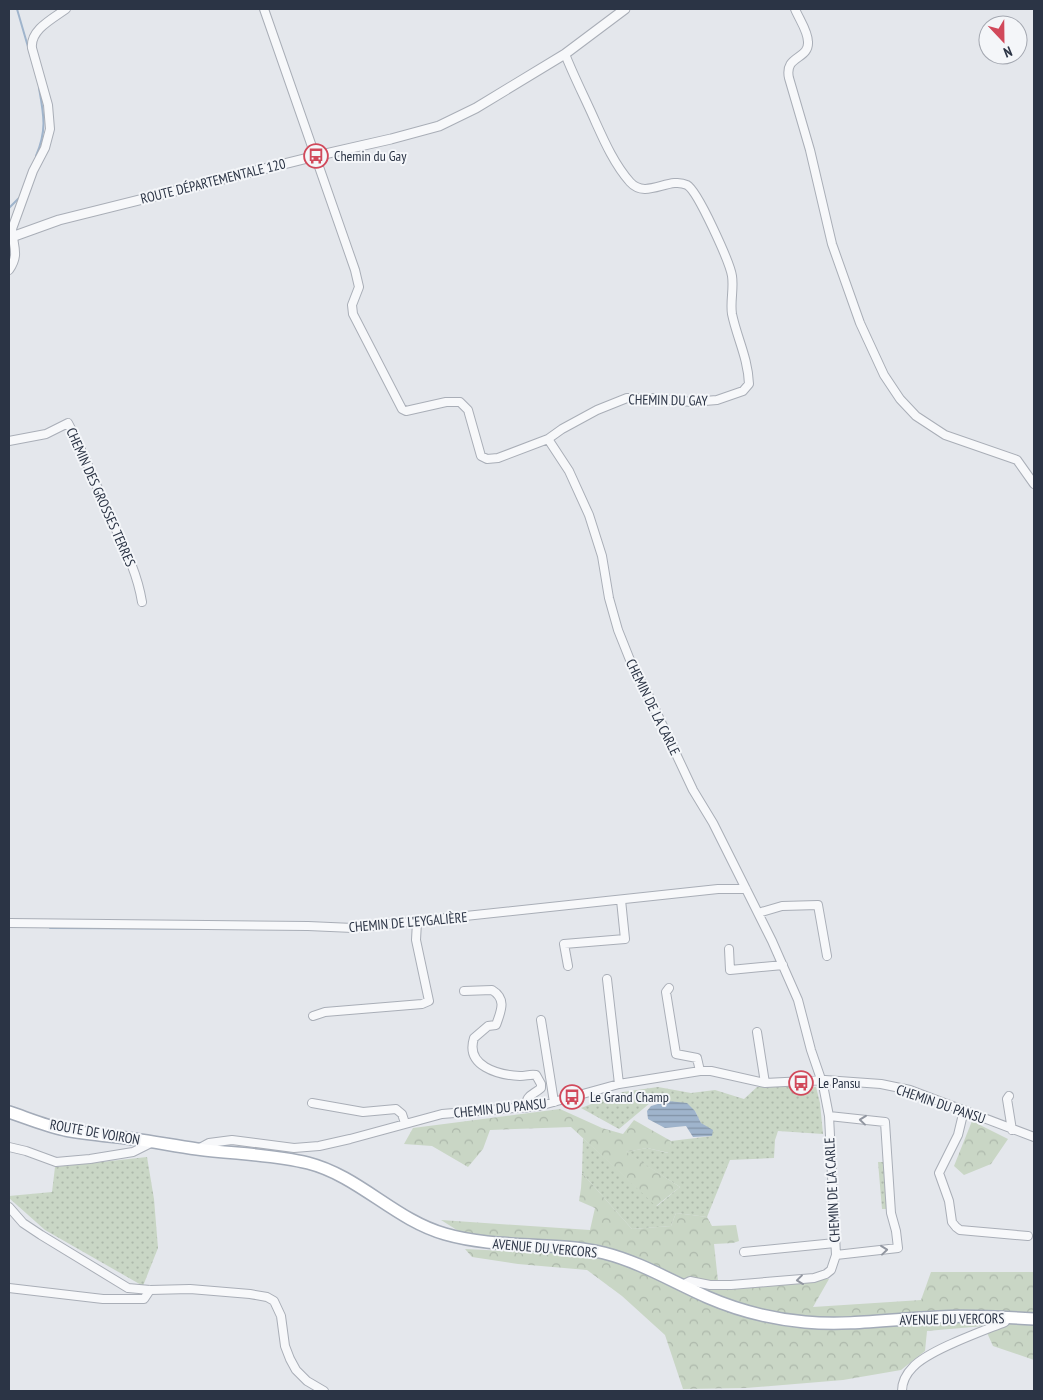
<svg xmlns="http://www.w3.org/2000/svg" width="1043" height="1400" font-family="'PT Sans Narrow',sans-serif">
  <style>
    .green { fill: url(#green-dots) }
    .forest { fill: url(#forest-crowns) }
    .water { fill: url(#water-rules) }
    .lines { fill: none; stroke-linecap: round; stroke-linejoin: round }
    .stream { stroke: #9fb4cc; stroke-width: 2 }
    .minor-casing { stroke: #a9aeb7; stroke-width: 10 }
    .tertiary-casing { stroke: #a9aeb7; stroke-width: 11 }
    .primary-casing { stroke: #a3abb8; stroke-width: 14 }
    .minor { stroke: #f7f8fa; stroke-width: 8 }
    .tertiary { stroke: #f7f8fa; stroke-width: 9 }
    .primary { stroke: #fff; stroke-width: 11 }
    .oneway { stroke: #9196a0 }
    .labels { text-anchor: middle; stroke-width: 4; stroke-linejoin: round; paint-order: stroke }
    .poi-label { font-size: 14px; fill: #2b3445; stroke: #f4f6f9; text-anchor: start }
    .street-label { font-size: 14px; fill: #2b3445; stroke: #f4f6f9 }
  </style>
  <defs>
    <pattern id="green-dots" width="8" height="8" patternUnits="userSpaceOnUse" patternTransform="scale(1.25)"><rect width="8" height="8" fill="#c9d6c5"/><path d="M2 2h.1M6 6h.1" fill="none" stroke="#adb8ab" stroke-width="1.8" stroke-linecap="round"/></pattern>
    <pattern id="forest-crowns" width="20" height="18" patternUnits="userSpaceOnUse" patternTransform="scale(1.25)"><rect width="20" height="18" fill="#c9d6c5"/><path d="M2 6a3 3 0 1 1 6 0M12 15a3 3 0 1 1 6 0" fill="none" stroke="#adb8ab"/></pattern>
    <pattern id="water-rules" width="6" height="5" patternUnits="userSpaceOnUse" patternTransform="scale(1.25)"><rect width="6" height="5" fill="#9fb4cc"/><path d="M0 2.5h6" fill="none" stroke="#8293a7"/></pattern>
  </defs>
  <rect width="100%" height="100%" fill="#e4e7ec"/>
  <path class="green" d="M658,1087L691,1093L715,1090L744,1099L757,1087H816L820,1103L823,1134L778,1131L775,1140L774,1158L730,1160L707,1217L676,1213L671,1226L632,1229L582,1173L583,1138L657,1206L680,1187L625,1152L647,1148L668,1153L671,1141L712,1136L701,1123L695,1111L668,1101L650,1103L619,1129L581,1108L623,1092Z
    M147,1157L154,1199L158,1248L143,1286L45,1230L9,1198V1196L52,1192L55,1167Z
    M878,1162H884L888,1209H882Z"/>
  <path class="forest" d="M560,1109L602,1128L623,1134L634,1120L671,1141L669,1153L647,1148L626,1152L680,1187L656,1206L571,1127L490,1130L483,1149L468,1167L432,1146L404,1144L413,1128Z
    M972,1121L1008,1139L991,1164L964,1175L954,1166Z
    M582,1173L632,1229L671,1226L676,1213L707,1217L712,1226L736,1225L739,1241L733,1243L714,1244L718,1281L829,1279L813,1307L921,1300L931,1272H1034V1313L1003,1312L812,1319L774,1314L740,1306L635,1259L468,1237L441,1220L590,1230L595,1208L579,1201L581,1188Z
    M465,1249L549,1253L612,1259L777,1324L987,1321L1034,1324V1360L993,1346L984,1326L927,1331L925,1351L901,1370L843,1380L746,1388L683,1389L665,1335L622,1296L587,1270L518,1264L472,1257Z"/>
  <path class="water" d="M668,1101L687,1103L695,1111L701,1123L713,1130L712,1136L693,1137L686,1126L665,1128L648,1119L647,1111L651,1106Z"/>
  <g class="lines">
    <path class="stream" d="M17,9L33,64
      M36,156C47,130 44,116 39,88
      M9,208L19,198
      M50,928L276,929"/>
    <g class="minor-casing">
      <path id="minor" d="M264,9L355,270L359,287L352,305L353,314L402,409L406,411L446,402H460L468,410L481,456L487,459L498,458L548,439L562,429L597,410L627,398H651L692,402L717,400L743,391L749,384C748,358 737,338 732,314C730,302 734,289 732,276C730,263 698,191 687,185C669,176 646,200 630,182C615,165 605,143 596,123C586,100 574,77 565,54
        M795,9C799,19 808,31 808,42C809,60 784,55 789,78L810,150L832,244L860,323L884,375L900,399L916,416L945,435L1017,460L1034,484
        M9,270C20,254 13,247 12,229L33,171L45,148L50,129L48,105L32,48C30,30 52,19 66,9
        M548,439L569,471L589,515L602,556L609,598L618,630L634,670L646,690L693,790L713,823L772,941L798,1000L811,1050L823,1085L829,1116L836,1255L831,1270L826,1274L814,1278L731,1285H710L690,1281L682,1285
        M9,441L46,434L68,423C84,453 96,485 110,517C123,545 137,571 142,602
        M758,913L782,906L818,905L827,956
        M9,923L308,926L353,928L718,889H746
        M729,949L730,970L783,965
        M568,966L564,944L625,939L621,900
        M607,979L619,1084
        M669,988L666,992L676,1054L697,1058L700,1071
        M464,991L492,990C507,999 501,1011 496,1025L488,1026L474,1038C465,1066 498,1075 520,1076C526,1076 530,1074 536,1075L541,1084V1088C532,1096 526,1094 526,1108
        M313,1016L325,1012L422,1004L429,1001L416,940L417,922
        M541,1020L554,1102
        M757,1032L765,1083
        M1009,1096L1007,1099L1012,1130
        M312,1103L363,1112L396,1109L402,1114L405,1123
        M964,1110L958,1135L939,1173L949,1201L952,1222L956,1227L960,1230L1028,1236
        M829,1116L885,1122L891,1213L896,1231L898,1248L836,1255
        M9,1147L26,1151L56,1162L90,1159L133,1152L153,1142
        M198,1149L209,1143L232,1140L294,1148L319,1146L350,1139L442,1114L539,1106L619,1084L700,1071H711L765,1083L825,1080L881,1084L910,1090L1034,1137
        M9,1207L23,1223L41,1235L128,1288L150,1290L190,1289L250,1294L267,1297L274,1301L281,1316L285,1346L290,1359L296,1370L307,1381L324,1391
        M744,1252L835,1243
        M9,1288L103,1299H144L150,1290
        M902,1391C902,1382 906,1374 913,1367C929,1350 983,1331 1005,1322L1007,1317"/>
    </g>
    <g class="tertiary-casing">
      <path id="tertiary" d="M9,238L59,220L316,156L391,139L439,126L476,108L565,54L625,9"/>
    </g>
    <g class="primary-casing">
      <path id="primary" d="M9,1112C27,1118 46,1126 65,1130C87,1134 111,1136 134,1139C155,1142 176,1146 197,1149C234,1154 272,1154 308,1163C359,1176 395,1220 445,1234C497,1249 551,1241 604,1253C640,1262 673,1282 707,1297C737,1310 772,1319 805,1322C849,1326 894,1319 938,1317C970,1315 1002,1317 1034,1319"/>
    </g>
    <use href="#minor" class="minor"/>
    <use href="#tertiary" class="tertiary"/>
    <use href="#primary" class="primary"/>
  </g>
  <defs><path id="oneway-chevron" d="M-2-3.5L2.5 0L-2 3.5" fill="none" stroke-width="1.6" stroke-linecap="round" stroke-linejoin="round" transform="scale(1.25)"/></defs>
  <g class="oneway">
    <use href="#oneway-chevron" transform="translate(863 1120) rotate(-174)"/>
    <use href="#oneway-chevron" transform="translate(884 1250) rotate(-6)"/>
    <use href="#oneway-chevron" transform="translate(800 1280) rotate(173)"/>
  </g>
  <defs>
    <g id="bus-ring" transform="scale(1.25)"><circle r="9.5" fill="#f4f6f9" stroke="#d1495b" stroke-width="1.5"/><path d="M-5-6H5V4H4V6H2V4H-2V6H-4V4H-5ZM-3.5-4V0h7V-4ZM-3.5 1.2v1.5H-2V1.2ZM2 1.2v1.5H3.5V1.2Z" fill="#d1495b"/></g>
  </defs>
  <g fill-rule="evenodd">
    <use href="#bus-ring" x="316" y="156"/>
    <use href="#bus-ring" x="801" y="1083"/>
    <use href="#bus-ring" x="572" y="1097"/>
  </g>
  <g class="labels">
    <g class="poi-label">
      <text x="334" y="161">Chemin du Gay</text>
      <text x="818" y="1088">Le Pansu</text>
      <text x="590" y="1102">Le Grand Champ</text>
    </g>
    <g class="street-label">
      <text transform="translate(213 181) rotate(-14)" y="5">ROUTE DÉPARTEMENTALE 120</text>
      <text transform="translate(668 400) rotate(1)" y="5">CHEMIN DU GAY</text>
      <text transform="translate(101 497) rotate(66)" y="5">CHEMIN DES GROSSES TERRES</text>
      <text transform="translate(653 707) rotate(64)" y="5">CHEMIN DE LA CARLE</text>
      <text transform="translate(408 922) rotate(-5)" y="5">CHEMIN DE L'EYGALIÈRE</text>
      <text transform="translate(941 1104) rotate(19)" y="5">CHEMIN DU PANSU</text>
      <text transform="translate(500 1108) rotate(-6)" y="5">CHEMIN DU PANSU</text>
      <text transform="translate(95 1132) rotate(10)" y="5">ROUTE DE VOIRON</text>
      <text transform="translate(832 1190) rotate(-93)" y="5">CHEMIN DE LA CARLE</text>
      <text transform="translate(545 1248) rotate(5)" y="5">AVENUE DU VERCORS</text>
      <text transform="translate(952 1319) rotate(-1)" y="5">AVENUE DU VERCORS</text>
    </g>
  </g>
  <rect width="1043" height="1400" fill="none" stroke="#2b3445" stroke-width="20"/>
  <g transform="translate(1003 40) rotate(158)"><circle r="24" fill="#f4f6f9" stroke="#a4a8b1"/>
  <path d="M0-4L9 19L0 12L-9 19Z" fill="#d1495b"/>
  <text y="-8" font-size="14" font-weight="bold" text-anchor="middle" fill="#2b3445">N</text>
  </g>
</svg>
